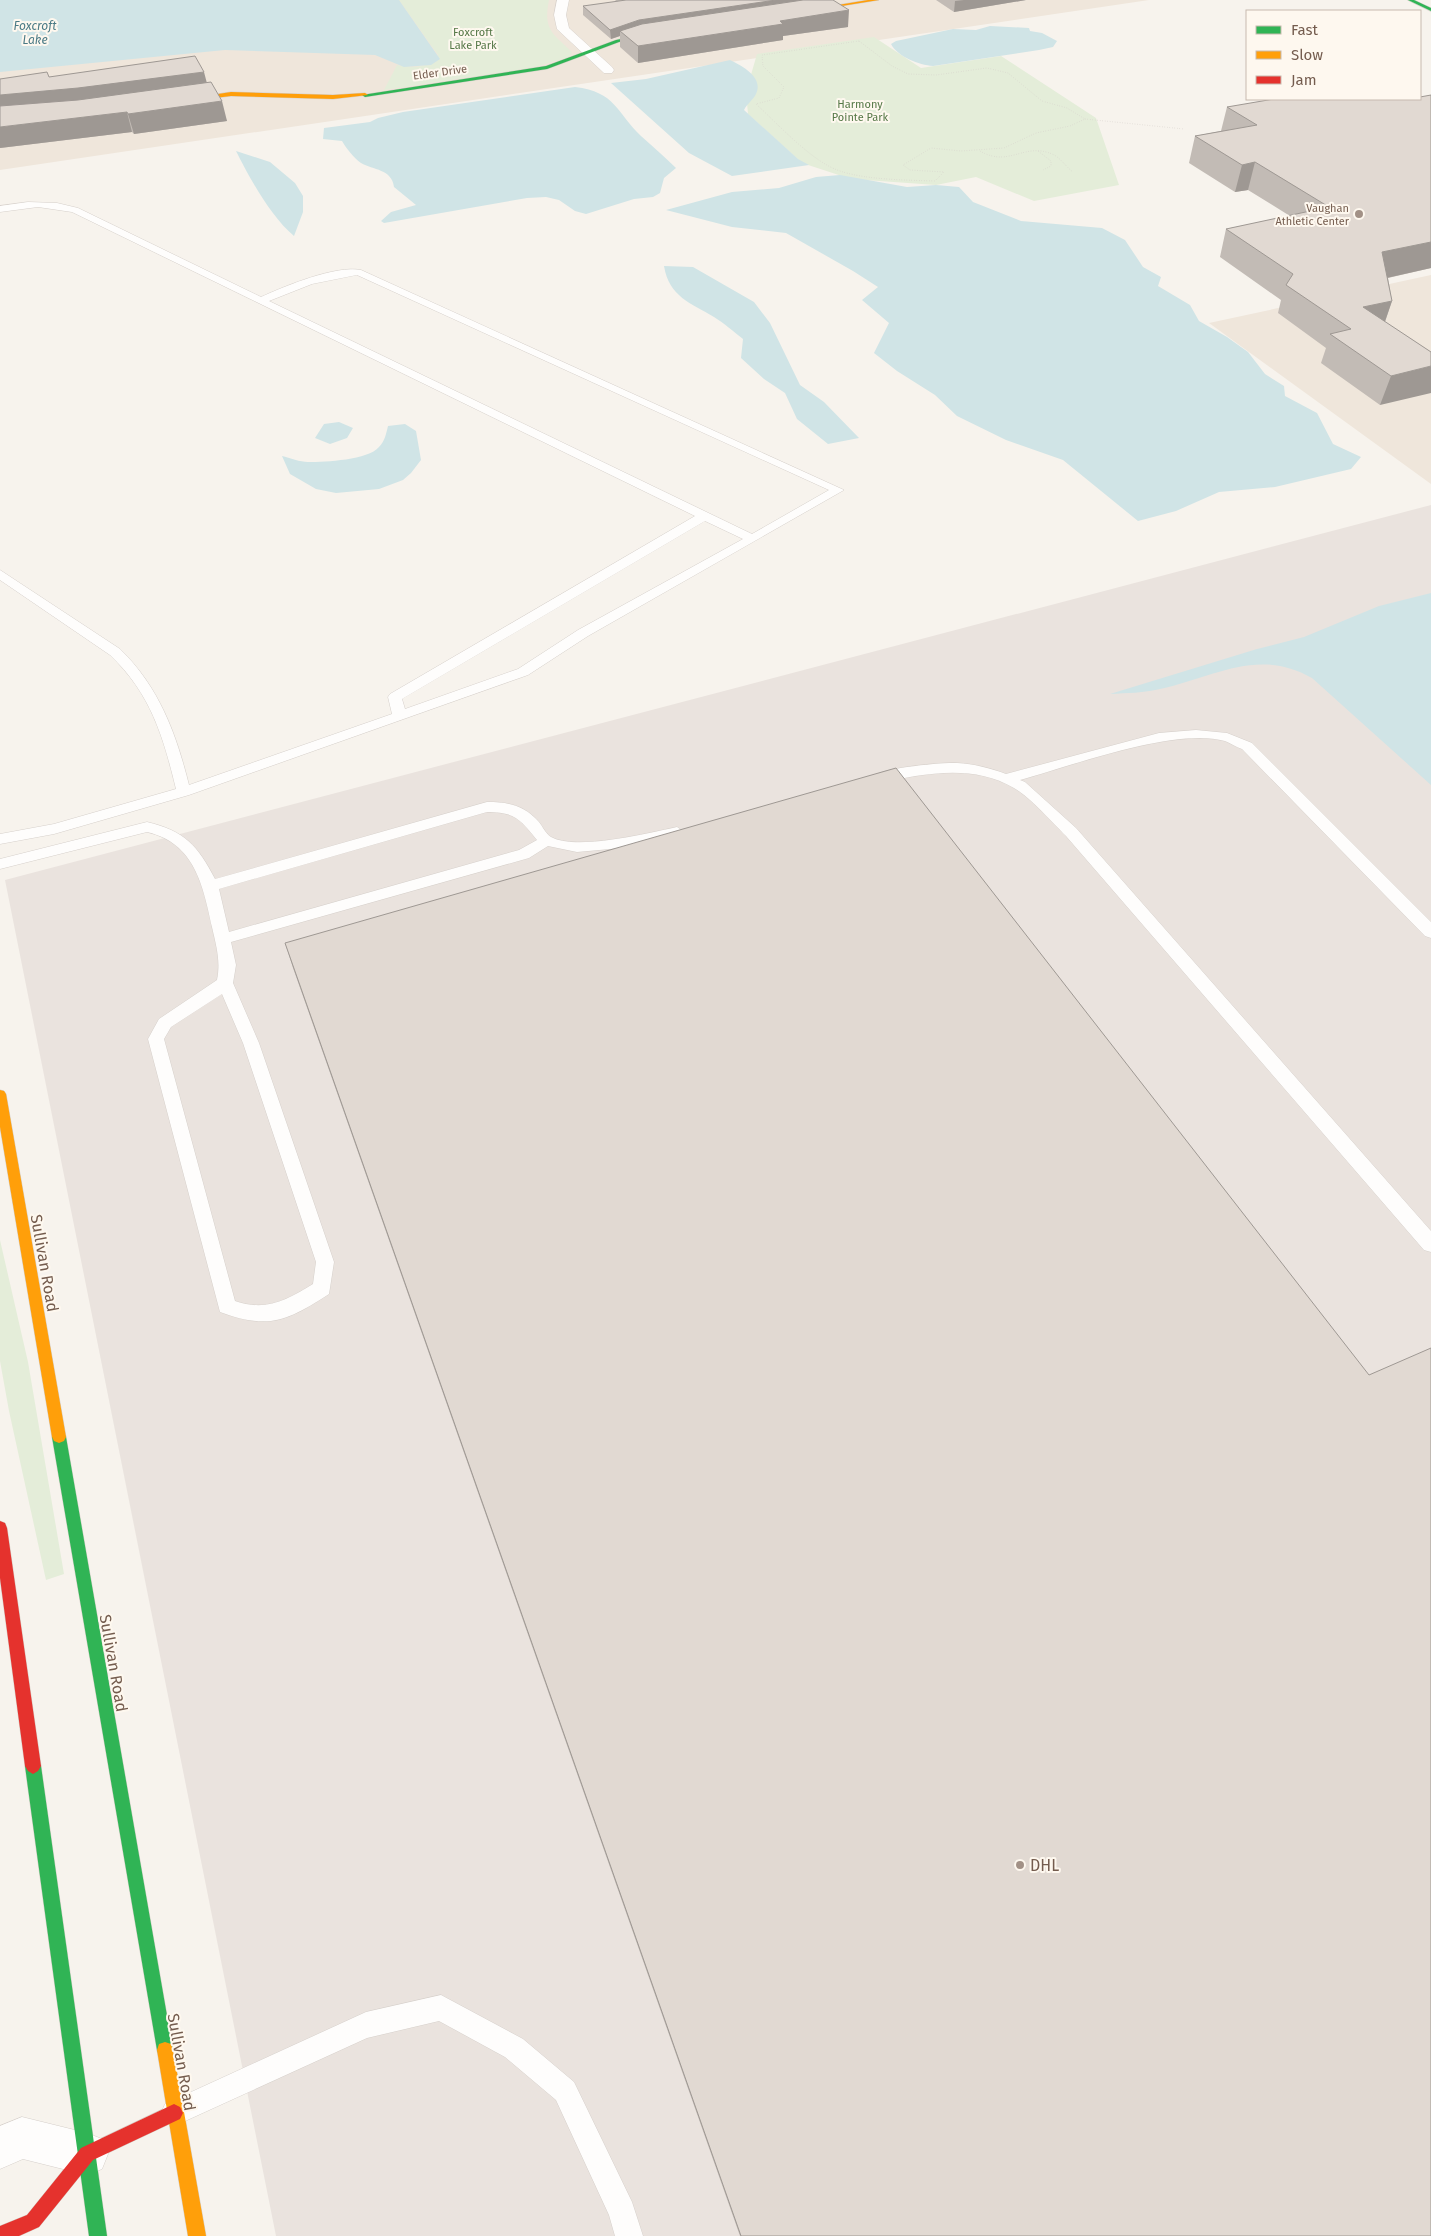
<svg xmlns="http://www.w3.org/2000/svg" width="1431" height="2236" font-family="'Fira Sans',sans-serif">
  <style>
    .residential { fill: #efe6db }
    .industrial { fill: #eae3de }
    .green { fill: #e4edd9 }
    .water { fill: #d0e4e6 }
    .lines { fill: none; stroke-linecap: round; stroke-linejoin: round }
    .lane-casing { stroke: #d6d0cb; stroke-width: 1 }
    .street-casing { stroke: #d6d0cb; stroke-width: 1 }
    .fast-casing { stroke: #d5cfc8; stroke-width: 1 }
    .slow-casing { stroke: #d5cfc8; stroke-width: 1 }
    .jam-casing { stroke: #d5cfc8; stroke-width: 1 }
    .path { stroke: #d7d1cc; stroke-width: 1; stroke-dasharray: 0.5 2; stroke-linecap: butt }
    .lane { fill: #fefdfc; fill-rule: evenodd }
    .street { fill: #fefdfc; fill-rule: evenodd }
    .fast { fill: #30b455; fill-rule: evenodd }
    .slow { fill: #ff9f0a; fill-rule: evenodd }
    .jam { fill: #e5322d; fill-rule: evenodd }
    .wall { fill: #c2bbb5 }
    .shaded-wall { fill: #9e9893 }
    .building { fill: #e1d9d2; stroke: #9e9893 }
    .poi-dot { fill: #a29186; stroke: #fef8ef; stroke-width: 2 }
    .labels { text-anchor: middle; stroke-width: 4; stroke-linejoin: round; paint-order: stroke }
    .far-park-label { font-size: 11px; fill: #557847; stroke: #fef8ef }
    .far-street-label { font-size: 11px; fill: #745c4e; stroke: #fef8ef }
    .far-poi-label { font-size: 11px; fill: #745c4e; stroke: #fef8ef; text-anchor: end }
    .far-water-label { font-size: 12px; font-style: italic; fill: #4a7a85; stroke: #fef8ef }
    .near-street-label { font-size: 16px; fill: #745c4e; stroke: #fef8ef }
    .near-poi-label { font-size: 16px; fill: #745c4e; stroke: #fef8ef; text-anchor: start }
  </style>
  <rect width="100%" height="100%" fill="#f7f3ed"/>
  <path class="residential" d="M0,0H1149L0,170Z
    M1431,275V484L1209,323Z"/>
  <path class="industrial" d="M1431,505V2236H276L5,880Z"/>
  <path class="green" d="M399,0H549C543,29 552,33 572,52L569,57L531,68L384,90L397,65C409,68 424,67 436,62L438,55Z
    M874,37L921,68L1001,56L1096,118L1119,185L1034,201L976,177L936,185L851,179L802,163L748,114L746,92L757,54Z
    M0,1240L28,1362L64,1574L46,1580L9,1411L0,1361Z"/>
  <path class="water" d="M0,0H399L440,59L431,65L404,67L375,55L225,50L0,72Z
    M990,26L1029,28L1030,31L1042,33L1057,41L1053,47L1039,50L933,66C919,65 898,57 891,44L896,41L953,29L976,30Z
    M730,60C742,66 764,77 756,94C753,100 747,104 744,110L798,159L809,165L732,176L689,153L611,83L646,79Z
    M575,87C616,92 616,112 641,136C653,147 665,157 676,168L664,178L660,193L653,197L634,199L586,214L575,211L559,200L546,197L527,198L384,223L381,221L391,212L416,205L394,187C392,169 373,170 361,163C354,158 346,148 342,141L323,139L324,128L370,122L378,118L403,112Z
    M236,151L270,162L295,183L303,196V212L294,236C271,217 249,177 236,151Z
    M840,175L907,187L936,185L959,187L973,202L1021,221L1102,228L1125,240L1143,267L1161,277L1158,286L1190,305L1199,321L1227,337L1248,352L1265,374L1284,386L1285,396L1317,413L1333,444L1361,457L1351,469L1275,487L1219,492L1176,511L1138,521L1063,460L1006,440L957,416L935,395L897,371L874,353L889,323L862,300L878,287L853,271L786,233L732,227L666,210L732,192L779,188L816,177Z
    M664,266L693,267L754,302L770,323L800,385L824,402L859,438L828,444L797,419L785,393L764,379L741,358L743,339C734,332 724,323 714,317C691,303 669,297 664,266Z
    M339,422L353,428L347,438L330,444L315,438L324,424Z
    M405,424L416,431L421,460L411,473L403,480L379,489L336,493L316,489L290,474L282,456C290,458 300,462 308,462C326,462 368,460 379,447C385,441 386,434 388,426Z
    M1431,593V785L1312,678C1258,647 1214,677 1160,689C1144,693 1127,693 1110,694L1257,649L1304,637L1379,606Z"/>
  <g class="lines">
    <g class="lane-casing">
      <path id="lane" d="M28,202L57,203L78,208L261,297C285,286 336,265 361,270L844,490L588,636L528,675L189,795L54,834L0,844V834L54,824L176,789C163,736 151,694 110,655L0,580V570L120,649C159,687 176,733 189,785L392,714L388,697L390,694L695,516L72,212L38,207L0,212V206ZM357,275L829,490L752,534L269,301L312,284ZM705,521L743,539L578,630L518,669L405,709L402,699Z
        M1196,730L1227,733L1252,743L1431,922V938L1425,936L1242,749C1236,747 1230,743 1225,741C1175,727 1071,766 1020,780L1025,782L1076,828L1431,1231V1252L1424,1250L1066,836C1052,822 1030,797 1014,788C972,763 923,774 878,783L871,778C877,768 944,762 957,763C974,764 990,768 1006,774L1159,733Z
        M487,802C508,802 524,805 539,822C542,826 546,834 551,837C576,851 649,833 677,827L684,832L682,836L632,847L577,852L548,846L529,858L231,942L236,965L233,983L259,1043L334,1262L329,1294C287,1321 269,1330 220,1312L148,1039L159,1019L217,980C221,961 216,945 212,927C203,886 195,843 147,832L0,869V859L147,822C185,831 198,846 215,879ZM487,812C515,812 520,819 537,840L519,850L229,932L219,889ZM222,994L243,1043L316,1262L313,1284C287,1300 266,1312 235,1301L164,1039L171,1027Z
        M441,1995L523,2039L574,2082L632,2202L643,2236H615L609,2215L556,2100L505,2057L439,2021L367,2038L183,2122L174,2126L165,2122L161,2113L165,2104L366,2012Z"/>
    </g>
    <g class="street-casing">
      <path id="street" d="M557,0H569L566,15L569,28L612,67L614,70L612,73H604L557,29L554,15Z
        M22,2117L87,2133L102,2139L108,2154L102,2169L87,2175L23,2159L0,2169V2126Z"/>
    </g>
    <g class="fast-casing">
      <path id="fast" d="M1408,0H1414L1431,8V11Z
        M655,32L657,34L619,42L547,69L365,97L362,95L546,66L616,40Z
        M59,1431L64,1433L66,1437L173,2050L171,2056L165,2058L159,2056L157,2050L52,1437L54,1433Z
        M33,1758L38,1761L41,1766L107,2236H89L25,1766L28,1761Z"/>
    </g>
    <g class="slow-casing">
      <path id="slow" d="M868,0H879L804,12L802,11Z
        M231,92L333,95L365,93L368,95L333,99L231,96L182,102L179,100Z
        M0,1090L4,1091L6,1094L66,1437L64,1441L59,1443L54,1441L52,1437L0,1127Z
        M165,2042L171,2044L173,2050L206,2236H188L157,2050L159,2044Z"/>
    </g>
    <g class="jam-casing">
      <path id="jam" d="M0,1521L5,1523L7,1528L41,1766L38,1771L33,1774L28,1771L25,1766L0,1578Z
        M174,2104L180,2107L183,2113L180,2119L93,2160L39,2227L19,2236H0V2226L27,2215L81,2148Z"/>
    </g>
    <path class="path" d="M859,41L892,66L908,74L936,75L987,68L1008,73L1042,101L1067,108L1085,119L1070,126L1036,133L1004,148L961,151L931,148L903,165L910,170L944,172L935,181C907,180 866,180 840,171C812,162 778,124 756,104L779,98L784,87L763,66L762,55Z
      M1085,119L1184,129
      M980,151C1009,168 1024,142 1052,154C1060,157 1066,167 1073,172
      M1038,151L1051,161V166L1043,170"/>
    <use href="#lane" class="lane"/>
    <use href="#street" class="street"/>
    <use href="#fast" class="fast"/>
    <use href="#slow" class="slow"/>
    <use href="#jam" class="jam"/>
  </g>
  <path class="wall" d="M615,0H833L848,27L783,36V40L638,63L620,47V36L611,39L583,15V6L617,2Z
    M936,0H1026L954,12Z
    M49,77L207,83L227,121L134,134L132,132L0,148Z
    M1431,95V268L1388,278L1392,301L1385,322L1431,352L1380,405L1321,363L1326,348L1278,313L1281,300L1220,257L1226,229L1290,216L1248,190L1235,192L1189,163L1195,136L1221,131L1227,107L1420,99Z
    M285,943L1431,2236H740L293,968Z"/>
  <path class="shaded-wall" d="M776,0H815L620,31V36L611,39L610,30L639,20Z
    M964,0H1026L954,12L955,1Z
    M849,10L848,27L783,36V40L638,63V46L780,21Z
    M204,72L209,91L0,115V95Z
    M222,101L227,121L134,134L128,114Z
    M127,112L132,132L0,148V127Z
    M1255,162L1248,190L1235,192L1242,165Z
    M1431,242V268L1373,281L1382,252Z
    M1392,301L1382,330L1363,307Z
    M1431,366V393L1380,405L1391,376Z"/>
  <path class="building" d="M626,0H776L639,20L610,30L583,6Z
    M803,0H833L849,10L780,21L783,24L638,46L620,31L642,24Z
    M195,56L204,72L78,88L0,95V79L47,72L49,77Z
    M211,82L222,101L128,114L127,112L0,127V106L78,100Z
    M1431,95V242L1382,252L1392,301L1363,307L1431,352V366L1391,376L1330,334L1351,329L1286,285L1293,274L1226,229L1329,207L1255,162L1242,165L1195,136L1257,125L1227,107L1274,99H1420V97Z
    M896,768L1369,1375L1431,1348V2236H741L285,943Z"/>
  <g class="poi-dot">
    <circle cx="1359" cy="214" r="5"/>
    <circle cx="1020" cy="1865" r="5"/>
  </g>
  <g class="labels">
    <g class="far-park-label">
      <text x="473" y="36">Foxcroft<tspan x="473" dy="13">Lake Park</tspan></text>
      <text x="860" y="108">Harmony<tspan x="860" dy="13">Pointe Park</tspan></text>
    </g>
    <g class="far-street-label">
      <text transform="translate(440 72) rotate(-8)" y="4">Elder Drive</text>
    </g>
    <g class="far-poi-label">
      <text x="1349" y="212">Vaughan<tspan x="1349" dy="13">Athletic Center</tspan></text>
    </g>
    <g class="far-water-label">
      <text x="35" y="30">Foxcroft<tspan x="35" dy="14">Lake</tspan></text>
    </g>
    <g class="near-street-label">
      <text transform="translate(45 1263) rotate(80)" y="6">Sullivan Road</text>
      <text transform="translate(114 1663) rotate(80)" y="6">Sullivan Road</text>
      <text transform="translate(182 2062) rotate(80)" y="6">Sullivan Road</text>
    </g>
    <g class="near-poi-label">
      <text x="1030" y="1871">DHL</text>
    </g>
  </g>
  <rect x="1246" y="10" width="175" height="90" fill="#fef8ef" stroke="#c7baaf"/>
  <rect x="1256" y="26" width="25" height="8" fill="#30b455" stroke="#c7baaf"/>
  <text x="1291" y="35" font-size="15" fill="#745c4e">Fast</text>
  <rect x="1256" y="51" width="25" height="8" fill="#ff9f0a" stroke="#c7baaf"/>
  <text x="1291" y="60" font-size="15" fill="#745c4e">Slow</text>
  <rect x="1256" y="76" width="25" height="8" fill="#e5322d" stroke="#c7baaf"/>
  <text x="1291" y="85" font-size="15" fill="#745c4e">Jam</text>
</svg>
